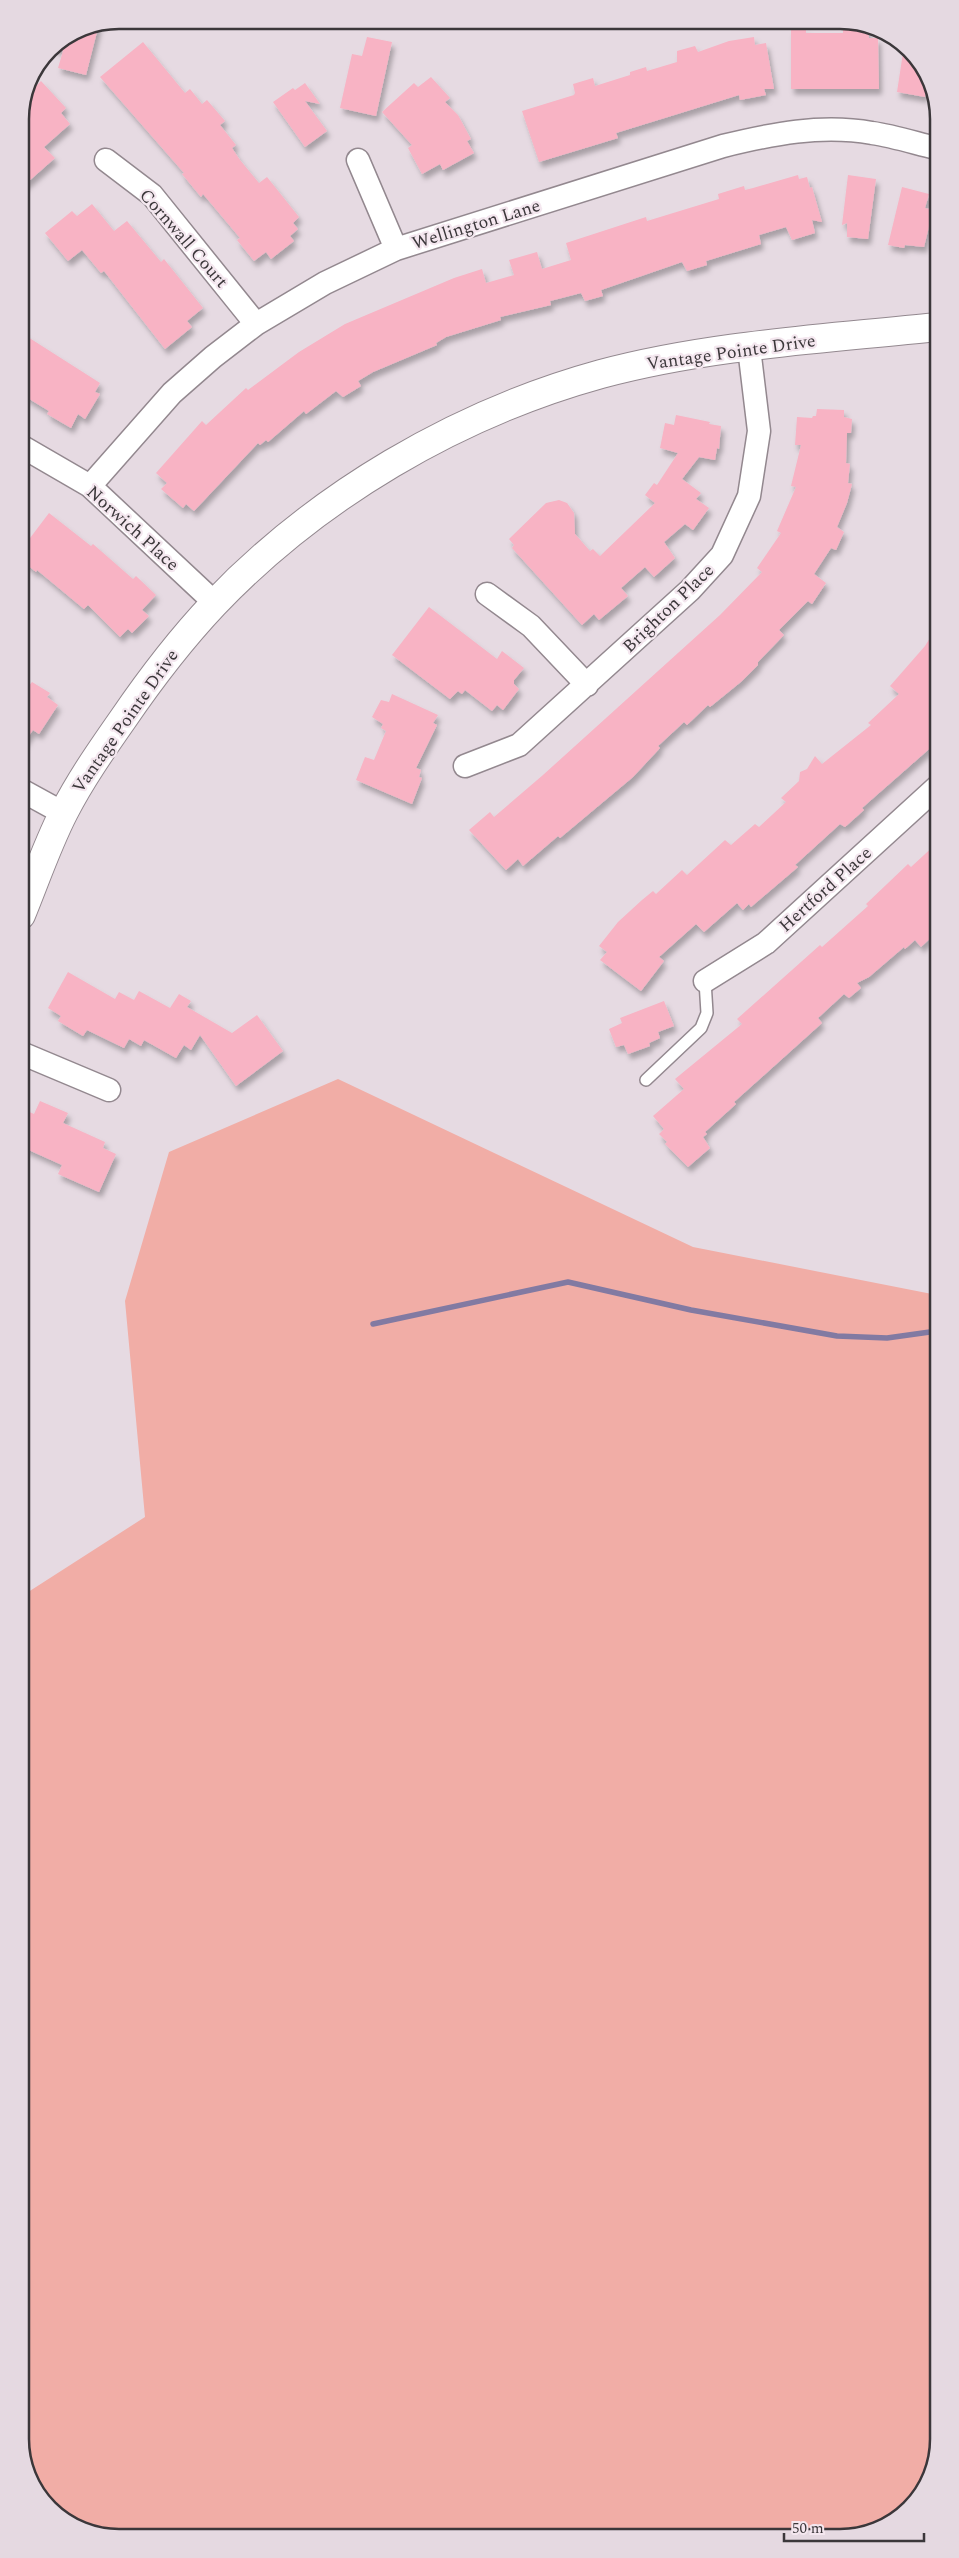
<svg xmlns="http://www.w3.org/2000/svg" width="959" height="2558" font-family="Spectral,serif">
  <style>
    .green { fill: #f1ada6 }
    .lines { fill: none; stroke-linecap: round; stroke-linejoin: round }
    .stream { stroke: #827aa2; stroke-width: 5.5 }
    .building { fill: #f8b3c4; filter: url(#shadow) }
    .lane-casing { stroke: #93888f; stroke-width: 14 }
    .street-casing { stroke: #93888f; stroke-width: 25 }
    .secondary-casing { stroke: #93888f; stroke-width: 30 }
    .lane { stroke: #fff; stroke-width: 11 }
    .street { stroke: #fff; stroke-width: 22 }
    .secondary { stroke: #fff; stroke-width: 28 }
    .labels { text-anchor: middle; stroke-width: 4.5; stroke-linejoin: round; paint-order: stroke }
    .street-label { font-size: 18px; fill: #3b373a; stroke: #f4e7ef }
    .rim { fill: none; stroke: #3b373a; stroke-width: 2.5 }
  </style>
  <defs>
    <filter id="shadow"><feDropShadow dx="3" dy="5.5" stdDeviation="2.5" flood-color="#0004"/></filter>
  </defs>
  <rect width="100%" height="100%" fill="#e6dae2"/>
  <path class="green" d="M338,1079L693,1247L937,1295L939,2439L919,2499L866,2535L112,2538L58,2517L23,2465L22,1596L145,1517L125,1301L169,1152Z"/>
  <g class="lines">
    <path class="stream" d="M373,1324L568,1282L691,1310L837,1336L887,1338L937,1331"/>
  </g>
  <path class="building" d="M99,24L86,75L58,68L63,51L51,47L81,27Z
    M843,29H868L869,38H878L879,89H791V30H806V33H843Z
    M367,37L392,42L376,116L340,108L352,54L362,56Z
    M754,37L755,45L766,43L774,89H764L766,95L740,100L739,95L616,133L618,138L539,162L522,111L574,95L575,93L573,84L593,78L595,86L630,75V72L646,67L647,71L677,62V51L695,46L698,52L729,41Z
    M143,42L185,93L190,89L202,104L207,100L225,121L220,125L236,145L232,148L240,160L259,183L267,177L299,217L293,223L298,229L290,236L294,241L271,259L266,252L254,261L237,240L240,238L203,194L201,197L182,174L184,173L100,77Z
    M904,46L927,80L925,97L897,92Z
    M431,77L450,98L445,102L458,115L471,139L467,141L474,153L443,170L440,164L422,174L408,148L412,145L382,112L414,83L418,87Z
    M41,81L66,108L61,113L70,124L44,147L55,158L20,189V113L27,84L32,90Z
    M305,83L320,104L305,101L327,131L305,147L273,102L293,88L295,90Z
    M798,175L799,179L807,177L810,188L812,187L822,222L812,220L815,233L792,240L786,227L759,235L761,244L706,261L707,265L687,271L682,262L601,290L603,296L585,301L581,293L550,301L551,305L500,317L501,320L446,337L436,343L437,345L373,372L358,381L361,386L343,397L336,391L306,414L304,411L268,442L266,440L260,445L258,443L194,511L186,504L183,508L161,489L167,483L156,473L202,421L206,425L246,388L248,390L299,352L345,324L454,278L482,269L486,283L514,275L509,260L537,252L542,269L571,260L566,243L646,217L647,221L719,199L718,194L744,186L745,190L753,188Z
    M848,175L876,179L868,239L847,237V223L842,225Z
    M902,187L929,194L925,208L933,210L924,247L905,245L904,248L888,245Z
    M92,204L114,231L127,221L161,262L164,259L203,308L187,321L192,327L165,349L104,271L101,273L82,250L68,261L45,233L72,211L77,216Z
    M20,332L100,383L95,392L100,394L85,419L78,414L71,428L47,414L49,411L21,394Z
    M817,409L844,410V417L852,419L851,433H847L846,463L850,464L848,483L852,484L847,503L837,527L844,532L836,550L831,548L814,574L826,583L812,604L808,601L779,630L784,635L758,662V665L742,681L710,707L708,705L687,725L684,722L658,746L660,748L633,777L560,838L558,836L523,866L518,859L506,870L469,830L490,812L494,817L543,775L720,615L762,572L757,568L781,533L777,531L796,487L791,486L801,445H795L797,417L812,418L813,416H816Z
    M676,415L710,422L709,424L721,426L719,449L717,448L715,460L699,457L682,479L701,493L696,499L709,508L693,530L685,524L664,542L675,558L654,577L645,567L621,588L628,596L599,620L594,614L582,625L512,548L514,545L509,539L546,503L559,500L567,503L574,513L575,534L590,551L593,549L600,556L655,503L645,495L654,483L657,485L678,453L660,448L665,423L674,425Z
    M49,513L91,546L93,544L133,579L136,576L156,595L142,610L149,616L132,633L128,629L120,637L88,605L84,609L37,570L36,572L21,560V550Z
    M429,607L497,659L502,651L524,668L514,680V684L519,689L503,710L497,705L492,711L465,690L462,694L458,691L450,699L392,655Z
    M936,628V743L862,808L864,810L845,827L840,824L795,865L798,867L751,907L749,904L743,910L737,903L704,932L696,924L659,957L664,961L641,991L600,960L607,952L599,946L618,922L642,900L653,891L656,894L682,870L687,875L725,840L731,845L755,824L759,827L786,802L781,798L799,781L800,772L807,769L815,756L822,764L871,725L868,723L899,694L890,686L925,646Z
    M32,682L50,693L47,697L58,705L39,734L33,730L21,747V696Z
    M392,694L438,715L433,723L437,725L416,768L421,770L419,777L422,778L412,804L356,780L365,757L374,760L386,731L381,728L383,724L372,717L381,700L389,702Z
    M937,843V932L921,947L915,940L905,949L904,947L869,977L857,983L861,988L849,998L844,994L818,1018L822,1023L734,1102L736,1104L705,1132L707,1134L703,1137L710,1148L688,1167L665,1144L667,1142L659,1134L664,1129L653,1116L684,1089L675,1079L742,1024L737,1019L820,945L822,947L868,906L866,904L908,864L911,867Z
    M68,972L115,999L119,992L134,1000L139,991L170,1008L179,994L191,1001L187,1007L232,1033L257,1015L283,1051L236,1086L200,1035L191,1050L184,1045L176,1058L144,1040L141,1046L129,1039L124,1048L87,1030L83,1036L58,1021L61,1016L48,1008Z
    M664,1001L674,1026L658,1032L660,1038L649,1043L650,1046L628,1054L624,1045L616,1047L609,1029L622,1023L620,1018Z
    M40,1101L68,1113L63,1123L105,1142L103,1148L116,1154L99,1192L58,1174L62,1165L22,1147V1119L25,1110L34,1114Z"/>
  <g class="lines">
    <g class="lane-casing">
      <path id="lane" d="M646,1080L701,1028L707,1013L705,981"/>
    </g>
    <g class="street-casing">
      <path id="street" d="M106,160L152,195L256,324
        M358,160L396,249
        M21,446L90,486L215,603
        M90,486L172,393L213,357L256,324L325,283L396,249L723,146C772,134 821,124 872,133C893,136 915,143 936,148
        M487,594L531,626L587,685
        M465,766L519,745L690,590L722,555L749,496L759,431L749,348
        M21,790L63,813
        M705,981L766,943L937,787
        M21,1053L109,1090"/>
    </g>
    <g class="secondary-casing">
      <path id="secondary" d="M21,915C35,881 47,845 64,812C81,779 102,749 123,719C151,678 180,640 214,604C317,496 456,414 601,374C709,345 824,339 936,327"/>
    </g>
    <use href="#lane" class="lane"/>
    <use href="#street" class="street"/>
    <use href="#secondary" class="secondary"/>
  </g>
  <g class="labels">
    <g class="street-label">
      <text transform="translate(476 224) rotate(-17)" y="6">Wellington Lane</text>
      <text transform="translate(184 238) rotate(49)" y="6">Cornwall Court</text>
      <text transform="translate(731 352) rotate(-8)" y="6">Vantage Pointe Drive</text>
      <text transform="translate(133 528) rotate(42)" y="6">Norwich Place</text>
      <text transform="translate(668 608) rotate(-44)" y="6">Brighton Place</text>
      <text transform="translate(125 721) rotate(-55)" y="6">Vantage Pointe Drive</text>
      <text transform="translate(825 889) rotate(-42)" y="6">Hertford Place</text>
    </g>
  </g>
  <path d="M0 0H959V2558H0ZM119 29H840A90 90 0 0 1 930 119V2439A90 90 0 0 1 840 2529H119A90 90 0 0 1 29 2439V119A90 90 0 0 1 119 29Z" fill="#e5d9e1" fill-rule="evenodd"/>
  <path class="rim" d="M119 29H840A90 90 0 0 1 930 119V2439A90 90 0 0 1 840 2529H119A90 90 0 0 1 29 2439V119A90 90 0 0 1 119 29Z"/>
  <path d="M784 2533v8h140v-8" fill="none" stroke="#3b373a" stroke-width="2.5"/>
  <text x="792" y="2533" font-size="15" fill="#3b373a" stroke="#f4e7ef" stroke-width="4" paint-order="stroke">50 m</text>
</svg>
